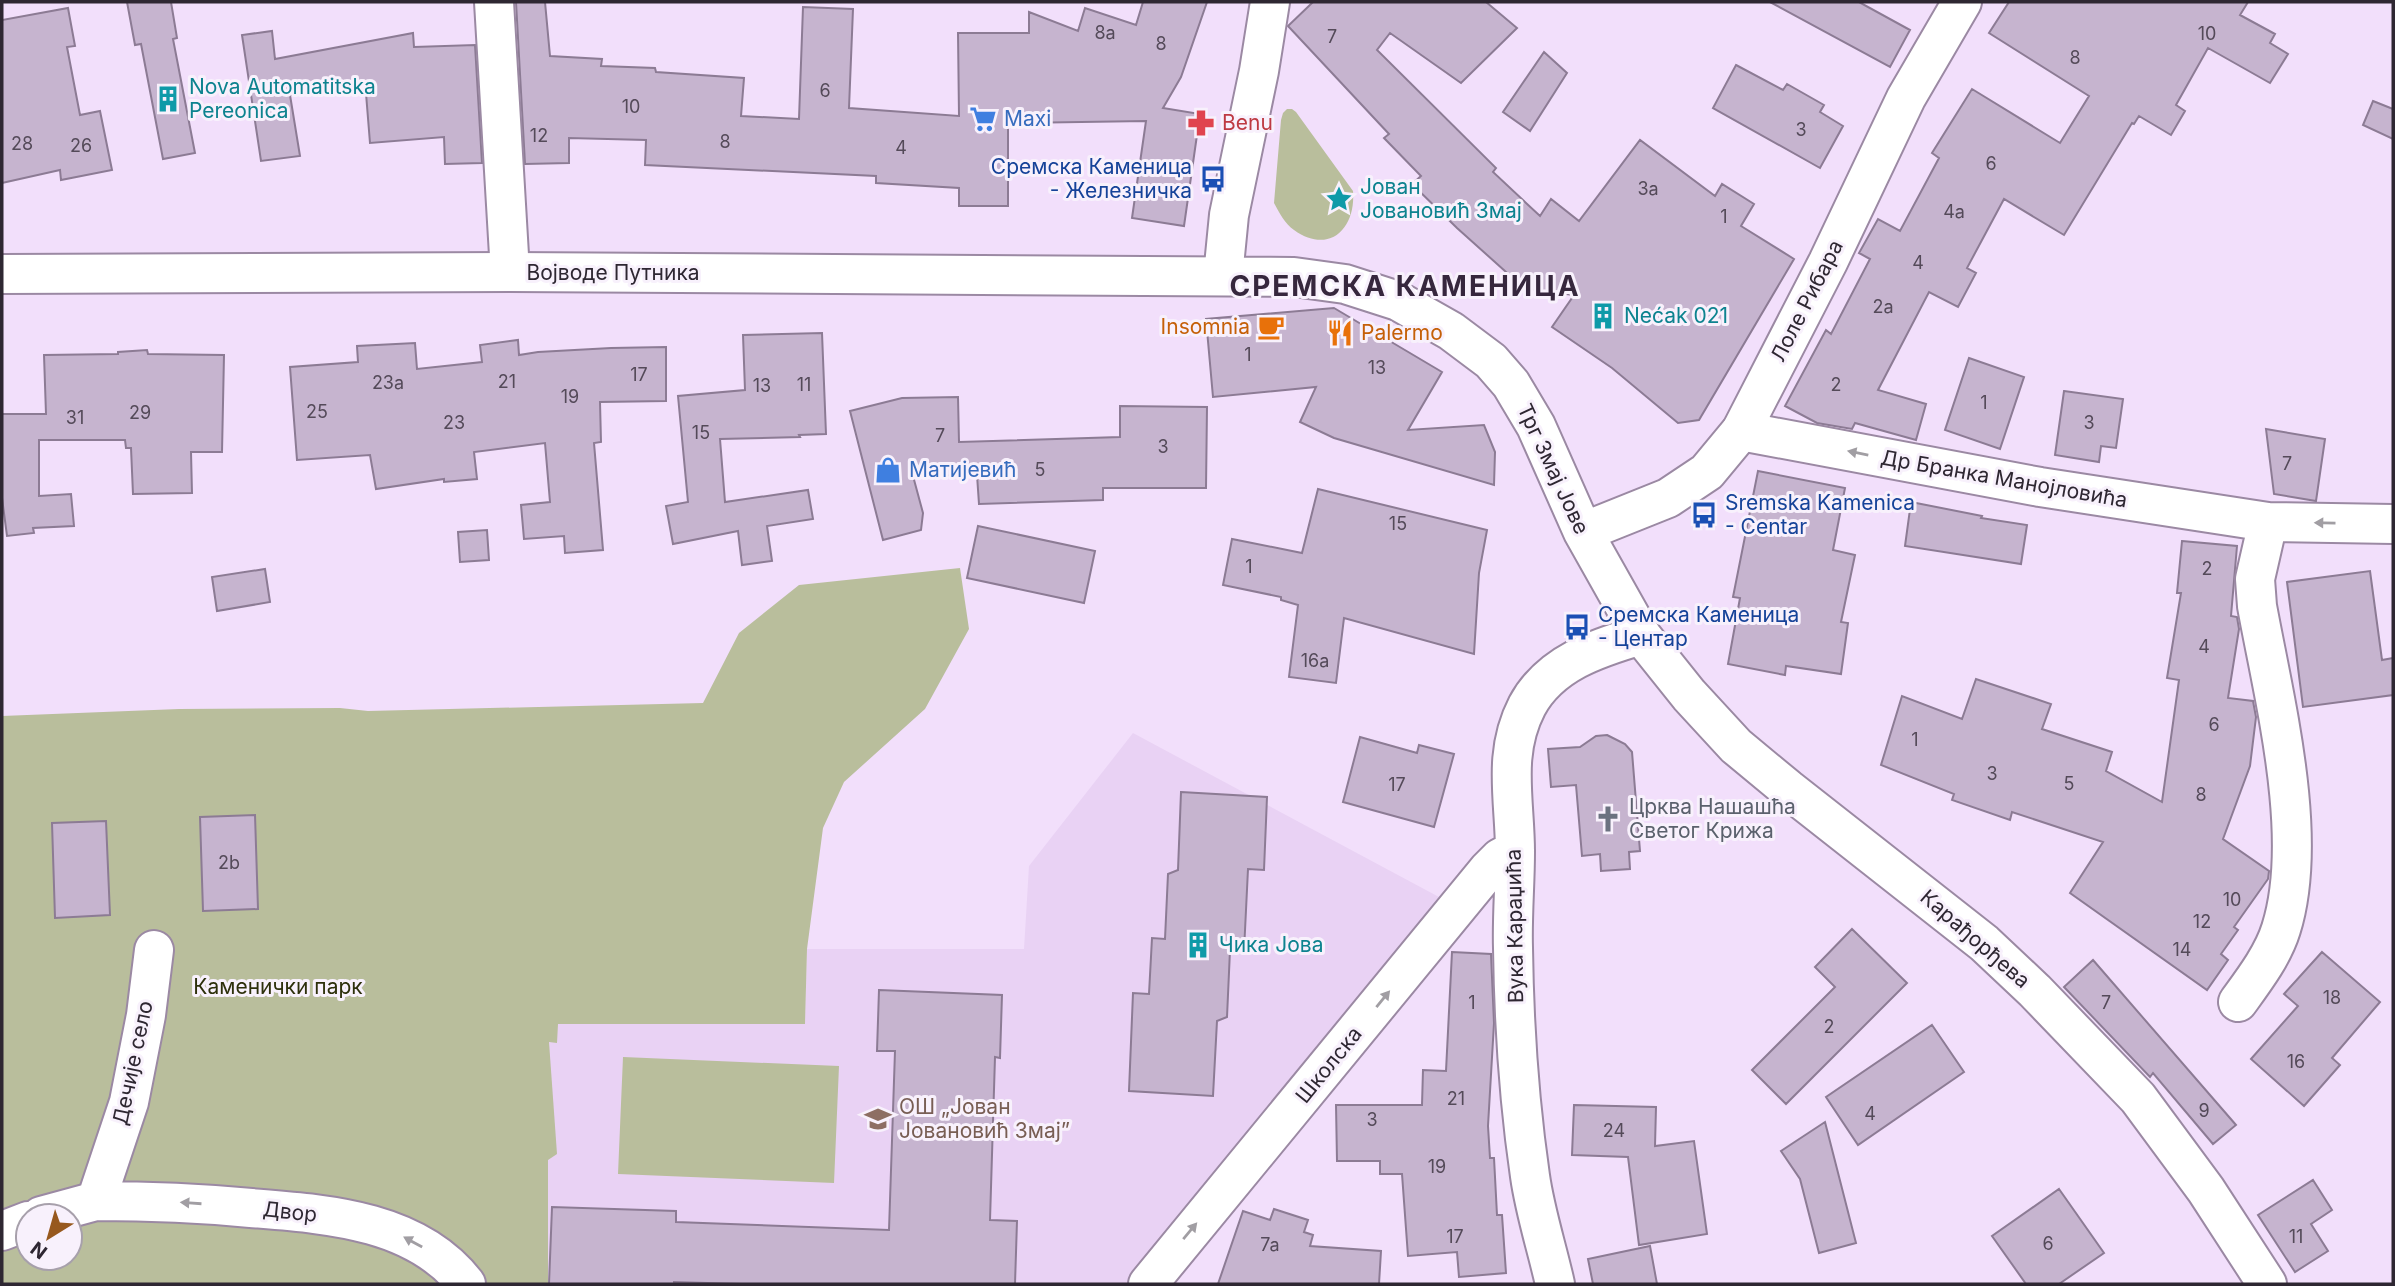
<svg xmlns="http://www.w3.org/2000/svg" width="2395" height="1286" font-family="Inter,sans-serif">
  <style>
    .built { fill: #e9d2f4 }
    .green { fill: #b9be9c; fill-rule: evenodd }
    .building { fill: #c6b4cf; stroke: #8c7b94; stroke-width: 2 }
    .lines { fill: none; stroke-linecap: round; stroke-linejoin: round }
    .street-casing { stroke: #9b89a3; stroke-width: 42 }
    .secondary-casing { stroke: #9b89a3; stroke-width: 42 }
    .street { stroke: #fff; stroke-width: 38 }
    .secondary { stroke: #fff; stroke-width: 38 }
    .oneway { fill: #a19ea3 }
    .labels { text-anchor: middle; stroke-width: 6; stroke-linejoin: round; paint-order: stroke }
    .number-label { font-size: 18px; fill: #544a59 }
    .culture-label { font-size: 21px; fill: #0d838f; stroke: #f8f1fc; text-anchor: start }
    .shop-label { font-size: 21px; fill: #366cbe; stroke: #f8f1fc; text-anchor: start }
    .health-label { font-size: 21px; fill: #be3a42; stroke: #f8f1fc; text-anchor: start }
    .transit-label { font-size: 21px; fill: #164399; stroke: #f8f1fc; text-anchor: start }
    .street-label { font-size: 21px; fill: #2e2732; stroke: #f8f1fc }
    .food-label { font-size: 21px; fill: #c56008; stroke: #f8f1fc; text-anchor: end }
    .worship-label { font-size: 21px; fill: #5b616d; stroke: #f8f1fc; text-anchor: start }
    .park-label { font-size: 21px; fill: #2d300b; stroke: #f8f1fc }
    .education-label { font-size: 21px; fill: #785e54; stroke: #f8f1fc; text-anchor: start }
    .district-label { font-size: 28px; font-weight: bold; letter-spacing: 2px; fill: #36273d; stroke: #f8f1fc }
  </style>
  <rect width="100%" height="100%" fill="#f2dffb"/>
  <path class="built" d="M1133,733L1439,897L1254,1129L1142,1284H548V1024H805L807,949H1024L1029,866Z"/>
  <path class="green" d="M1287,109H1292L1296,112L1353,191C1356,229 1329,255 1294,230C1285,224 1279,212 1274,203L1281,120L1283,113Z
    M960,568L969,629L925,709L844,782L823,828L807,949L805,1024H558L557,1043L549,1042L557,1154L548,1160V1284H2V716L179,709L340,708L368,711L703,703L739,633L799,585ZM28,1216H70V1258H28Z
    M623,1057L839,1066L834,1183L618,1174Z"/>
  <path class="building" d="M127,2H171L177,38L173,39L195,153L163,159L141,44L135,45Z
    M516,2H545L550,56L602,59L601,66L655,68L656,72L744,78L741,116L799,119L803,7L853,9L849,108L959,116L958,33H1029V12L1078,31L1085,8L1136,25L1143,2H1207L1181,77L1163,108L1200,114L1184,226L1132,218L1146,121L1008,123V206H959V188L876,183V176L645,165L646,140L569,138V163L525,164Z
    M1313,2H1486L1517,28L1461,83L1390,33L1377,50L1496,168L1493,172L1540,216L1551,199L1579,221L1640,140L1715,196L1722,184L1754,204L1741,226L1794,259L1699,420L1678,423L1612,368L1552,327L1574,295L1525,289L1457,228L1412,184L1421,176L1384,138L1389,134L1288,26Z
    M1770,2H1859L1910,30L1890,67Z
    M2009,2H2248L2240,15L2275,34L2270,43L2288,54L2270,83L2208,48L2176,105L2185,111L2171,135L2139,116L2134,124L2132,123L2064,235L2004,199L1967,268L1976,273L1958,307L1929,292L1878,390L1926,404L1916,440L1855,423L1852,429L1817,423L1785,406L1826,330L1831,334L1870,259L1859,253L1878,219L1900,231L1939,158L1932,153L1972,89L2060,143L2089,96L1989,33Z
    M68,8L75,46L67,47L80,115L100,111L112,170L61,180L60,170L2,183V20Z
    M272,31L275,59L413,33L414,47L475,45L482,163L445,164L444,137L370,143L365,81L290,95L300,156L261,161L242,35Z
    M1544,52L1567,73L1530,131L1503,112Z
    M1736,65L1783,90L1787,84L1824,105L1820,112L1843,126L1820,168L1713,108Z
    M2373,101L2393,109V139L2363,125Z
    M1334,308L1442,372L1408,430L1484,425L1495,452L1494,485L1334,438L1300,422L1316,387L1213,397L1206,319Z
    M822,333L826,434L799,435L800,437L720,439L725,502L808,490L813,519L767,526L772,561L742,565L738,531L673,544L666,506L688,502L678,396L745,390L743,335Z
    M518,340L519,355L538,352L611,348L666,347V401L600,402L601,442L594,443L603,550L565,553L564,536L524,539L521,505L550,502L545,443L474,452L477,479L444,482V479L376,489L370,455L297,460L290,367L358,362L357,346L415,343L417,369L482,362L480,345Z
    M147,350L148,354L224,355L222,452H191L192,493L133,494L131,448H126L125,440H39V496L71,494L74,526L33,528L34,533L7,536L2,498V414H46L44,355L118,354V352Z
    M1969,358L2024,377L2000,449L1945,430Z
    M2064,391L2123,399L2116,448L2101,446L2099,462L2055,455Z
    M958,397L959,442L1120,437V406L1207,407L1206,488H1103V500L979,504L977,475L913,476L923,513L921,530L883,540L850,411L902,398Z
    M2266,429L2325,439L2316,501L2274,494Z
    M1758,471L1845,488L1833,550L1855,555L1841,622L1848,623L1841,674L1786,666L1785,675L1728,664L1740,598L1733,597Z
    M1318,489L1487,530L1479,573L1474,654L1344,618L1336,683L1289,677L1298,605L1281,600V597L1223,585L1232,539L1302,553Z
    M1911,502L1982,516L1981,518L2027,525L2021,564L1905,546Z
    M978,526L1095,551L1084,603L967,578Z
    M487,530L489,560L460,562L458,532Z
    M2182,541L2237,546L2231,616L2237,617L2239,629L2228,698L2253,701L2256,717L2250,766L2223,839L2269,871L2268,879L2234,927L2238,930L2221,954L2228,960L2207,990L2070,893L2103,842L2012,812L2010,820L1952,800L1954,794L1881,765L1902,696L1962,719L1976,679L2051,704L2042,729L2112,752L2106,771L2162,802L2179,680L2167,678L2181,593H2177Z
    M265,569L270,602L217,611L212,577Z
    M2370,571L2382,660L2393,658V695L2303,707L2287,582Z
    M1607,735L1625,744L1632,752L1640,851L1629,852L1630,869L1601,871L1600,854L1582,856L1576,785L1551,787L1548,749L1580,747L1596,736Z
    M1360,737L1417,753L1419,745L1454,754L1434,827L1343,802Z
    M1181,792L1267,797L1264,870L1248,869L1244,951L1230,950L1227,1017L1217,1021L1213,1096L1129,1091L1133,993L1149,994L1152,938L1165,939L1168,874L1178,870Z
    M255,815L258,909L203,911L200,817Z
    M106,821L110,915L55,918L52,823Z
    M1852,929L1907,983L1786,1104L1752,1070L1835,987L1815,967Z
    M1452,952L1491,954L1494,1023L1488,1126L1490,1158H1494L1497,1215H1502L1506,1273L1459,1277L1457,1252L1408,1256L1402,1174H1380V1161H1337L1336,1105H1422L1423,1070L1446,1071Z
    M2322,952L2380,1002L2332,1058L2340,1065L2304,1106L2251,1059L2298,1006L2284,994Z
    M2093,960L2236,1125L2213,1144L2153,1073L2150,1077L2064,987Z
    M879,990L1002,995L1000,1058L995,1057L990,1220L1017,1221L1015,1284H742L674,1282V1284H549L552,1207L676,1211V1222L889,1230L895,1051H877Z
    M1932,1025L1964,1072L1858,1145L1826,1097Z
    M1574,1105L1656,1107L1655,1146L1694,1141L1707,1234L1639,1245L1628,1157L1572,1155Z
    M1825,1122L1856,1243L1819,1253L1800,1179L1781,1151Z
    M2313,1180L2332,1210L2311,1224L2328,1251L2295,1272L2258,1215Z
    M2059,1189L2104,1253L2059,1284H2026L1992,1236Z
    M1274,1209L1308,1220L1304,1232L1313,1235L1310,1246L1381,1251L1379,1284H1218L1243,1211L1270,1220Z
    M1650,1246L1657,1284H1593L1588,1259Z"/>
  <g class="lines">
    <g class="street-casing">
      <path id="street" d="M494,2L510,272
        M1741,431L2040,487L2268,522L2393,524
        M2238,1002C2254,980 2273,955 2281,929C2310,837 2274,699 2257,606L2255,579L2268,522
        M96,1201C147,1201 199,1203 251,1208C325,1214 416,1219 466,1284
        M41,1216L96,1201L129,1102L146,1015L154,950
        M2,1231L28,1221
        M1148,1284L1488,870L1500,858L1515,850
        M1555,1284C1547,1248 1535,1212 1530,1176C1519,1101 1514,1023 1513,948C1512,916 1515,884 1515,852C1515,800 1502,754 1527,706C1550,663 1597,648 1641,635"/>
    </g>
    <g class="secondary-casing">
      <path id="secondary" d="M2,274L510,272L1294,277L1345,284L1398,301L1451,331L1491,361L1511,384L1536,426L1583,532L1641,635L1689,695L1736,746L1788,789L1984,943L2035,991L2138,1098L2206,1190L2267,1284
        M1223,276L1229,215L1259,71L1270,2
        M1583,532L1668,498L1707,472L1741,431L1828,262L1906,98L1962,2"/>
    </g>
    <use href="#street" class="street"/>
    <use href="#secondary" class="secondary"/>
  </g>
  <defs><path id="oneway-solid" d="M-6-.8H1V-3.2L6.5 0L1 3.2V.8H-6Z" transform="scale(1.75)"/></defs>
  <g class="oneway">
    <use href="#oneway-solid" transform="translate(1858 453) rotate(-169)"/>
    <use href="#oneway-solid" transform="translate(2325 523) rotate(-179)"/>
    <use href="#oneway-solid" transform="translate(1383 999) rotate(-51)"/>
    <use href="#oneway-solid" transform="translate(191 1203) rotate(-176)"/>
    <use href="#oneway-solid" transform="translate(1190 1231) rotate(-50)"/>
    <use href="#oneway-solid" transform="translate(413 1242) rotate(-151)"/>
  </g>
  <defs>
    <g id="building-bare" transform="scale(2.1)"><path d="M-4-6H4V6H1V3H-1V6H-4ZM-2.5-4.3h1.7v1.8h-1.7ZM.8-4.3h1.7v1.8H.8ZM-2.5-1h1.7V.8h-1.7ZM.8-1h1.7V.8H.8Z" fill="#0f9aa8" stroke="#f8f1fc" stroke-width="2.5" paint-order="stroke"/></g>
    <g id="supermarket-bare" transform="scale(2.1)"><path d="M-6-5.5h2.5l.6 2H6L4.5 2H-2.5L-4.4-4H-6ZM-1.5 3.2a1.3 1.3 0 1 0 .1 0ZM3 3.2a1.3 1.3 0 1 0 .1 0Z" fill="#3f7fe0" stroke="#f8f1fc" stroke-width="2.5" paint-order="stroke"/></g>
    <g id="pharmacy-bare" transform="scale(2.1)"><path d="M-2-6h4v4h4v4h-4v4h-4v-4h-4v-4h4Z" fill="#e0444e" stroke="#f8f1fc" stroke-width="2.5" paint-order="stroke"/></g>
    <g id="bus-bare" transform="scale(2.1)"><path d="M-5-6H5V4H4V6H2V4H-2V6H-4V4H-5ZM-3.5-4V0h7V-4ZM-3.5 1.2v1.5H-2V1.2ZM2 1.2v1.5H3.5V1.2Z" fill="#1a4fb4" stroke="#f8f1fc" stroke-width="2.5" paint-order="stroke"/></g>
    <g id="sight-bare" transform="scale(2.1)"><path d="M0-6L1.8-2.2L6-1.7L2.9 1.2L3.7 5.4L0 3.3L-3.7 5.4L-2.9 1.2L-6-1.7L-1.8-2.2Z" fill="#0f9aa8" stroke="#f8f1fc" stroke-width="2.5" paint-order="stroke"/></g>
    <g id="cafe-bare" transform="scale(2.1)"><path d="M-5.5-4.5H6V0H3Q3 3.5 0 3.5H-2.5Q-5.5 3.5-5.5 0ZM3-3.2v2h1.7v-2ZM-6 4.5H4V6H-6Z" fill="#e8710a" stroke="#f8f1fc" stroke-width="2.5" paint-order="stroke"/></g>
    <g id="restaurant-bare" transform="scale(2.1)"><path d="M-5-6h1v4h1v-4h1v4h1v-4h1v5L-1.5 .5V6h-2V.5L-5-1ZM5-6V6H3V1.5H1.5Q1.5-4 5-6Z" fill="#e8710a" stroke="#f8f1fc" stroke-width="2.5" paint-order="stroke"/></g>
    <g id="shop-bare" transform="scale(2.1)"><path d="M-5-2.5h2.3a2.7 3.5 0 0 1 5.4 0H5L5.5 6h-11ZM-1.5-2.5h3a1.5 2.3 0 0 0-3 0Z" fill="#3f7fe0" stroke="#f8f1fc" stroke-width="2.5" paint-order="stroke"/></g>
    <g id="church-bare" transform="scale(2.1)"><path d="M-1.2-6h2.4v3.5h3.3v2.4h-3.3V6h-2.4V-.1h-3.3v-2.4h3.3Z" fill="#6b7280" stroke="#f8f1fc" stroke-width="2.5" paint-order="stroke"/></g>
    <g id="school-bare" transform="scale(2.1)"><path d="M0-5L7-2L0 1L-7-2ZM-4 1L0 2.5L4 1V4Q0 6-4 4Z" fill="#8d6e63" stroke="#f8f1fc" stroke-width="2.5" paint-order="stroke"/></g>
  </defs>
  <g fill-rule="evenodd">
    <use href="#building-bare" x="168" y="99"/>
    <use href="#supermarket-bare" x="983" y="119"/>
    <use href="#pharmacy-bare" x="1201" y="123"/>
    <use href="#bus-bare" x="1213" y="179"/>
    <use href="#sight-bare" x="1339" y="199"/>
    <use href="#building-bare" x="1603" y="316"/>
    <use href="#cafe-bare" x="1271" y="327"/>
    <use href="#restaurant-bare" x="1340" y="333"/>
    <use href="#shop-bare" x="888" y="470"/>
    <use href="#bus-bare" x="1704" y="515"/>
    <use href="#bus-bare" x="1577" y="627"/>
    <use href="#church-bare" x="1608" y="819"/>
    <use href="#building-bare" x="1198" y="945"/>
    <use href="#school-bare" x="878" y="1119"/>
  </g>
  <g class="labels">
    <g class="number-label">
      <text x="1105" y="39">8a</text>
      <text x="2207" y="40">10</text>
      <text x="1332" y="43">7</text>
      <text x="1161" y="50">8</text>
      <text x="2075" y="64">8</text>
      <text x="825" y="97">6</text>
      <text x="631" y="113">10</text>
      <text x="1801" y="136">3</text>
      <text x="539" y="142">12</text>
      <text x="725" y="148">8</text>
      <text x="22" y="150">28</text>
      <text x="81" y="152">26</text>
      <text x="901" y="154">4</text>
      <text x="1991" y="170">6</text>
      <text x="1648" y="195">3a</text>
      <text x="1954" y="218">4a</text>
      <text x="1724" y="223">1</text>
      <text x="1918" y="269">4</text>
      <text x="1883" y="313">2a</text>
      <text x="1248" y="361">1</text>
      <text x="1377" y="374">13</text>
      <text x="639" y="381">17</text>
      <text x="507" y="388">21</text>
      <text x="388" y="389">23a</text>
      <text x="804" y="391">11</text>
      <text x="1836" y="391">2</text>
      <text x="762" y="392">13</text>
      <text x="570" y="403">19</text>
      <text x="1984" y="409">1</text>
      <text x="317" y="418">25</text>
      <text x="140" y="419">29</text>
      <text x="75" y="424">31</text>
      <text x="454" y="429">23</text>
      <text x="2089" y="429">3</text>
      <text x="701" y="439">15</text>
      <text x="940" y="442">7</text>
      <text x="1163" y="453">3</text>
      <text x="2287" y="470">7</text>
      <text x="1040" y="476">5</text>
      <text x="1398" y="530">15</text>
      <text x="1249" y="573">1</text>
      <text x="2207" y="575">2</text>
      <text x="2204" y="653">4</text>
      <text x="1315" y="667">16a</text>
      <text x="2214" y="731">6</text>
      <text x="1915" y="746">1</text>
      <text x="1992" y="780">3</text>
      <text x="2069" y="790">5</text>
      <text x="1397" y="791">17</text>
      <text x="2201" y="801">8</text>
      <text x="229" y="869">2b</text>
      <text x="2232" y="906">10</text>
      <text x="2202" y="928">12</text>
      <text x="2182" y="956">14</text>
      <text x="2332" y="1004">18</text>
      <text x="1472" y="1009">1</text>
      <text x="2106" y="1009">7</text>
      <text x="1829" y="1033">2</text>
      <text x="2296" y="1068">16</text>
      <text x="1456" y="1105">21</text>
      <text x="2204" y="1117">9</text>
      <text x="1870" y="1120">4</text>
      <text x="1372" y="1126">3</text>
      <text x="1614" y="1137">24</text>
      <text x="1437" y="1173">19</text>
      <text x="1455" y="1243">17</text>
      <text x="2296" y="1243">11</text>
      <text x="2048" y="1250">6</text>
      <text x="1270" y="1251">7a</text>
    </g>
    <g class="culture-label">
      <text x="189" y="94">Nova Automatitska<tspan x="189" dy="24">Pereonica</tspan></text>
      <text x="1360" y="194">Јован<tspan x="1360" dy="24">Јовановић Змај</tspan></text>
      <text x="1624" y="323">Nećak 021</text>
      <text x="1219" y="952">Чика Јова</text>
    </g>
    <g class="shop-label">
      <text x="1004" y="126">Maxi</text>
      <text x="909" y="477">Матијевић</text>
    </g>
    <g class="health-label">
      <text x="1222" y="130">Benu</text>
    </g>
    <g class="transit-label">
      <text x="1192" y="174" text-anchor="end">Сремска Каменица<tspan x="1192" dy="24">- Железничка</tspan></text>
      <text x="1725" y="510">Sremska Kamenica<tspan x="1725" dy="24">- Centar</tspan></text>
      <text x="1598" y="622">Сремска Каменица<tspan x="1598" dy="24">- Центар</tspan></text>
    </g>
    <g class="street-label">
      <text x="613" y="280">Војводе Путника</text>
      <text transform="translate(1807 301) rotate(-63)" y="7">Лоле Рибара</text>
      <text transform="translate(1553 469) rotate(65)" y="7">Трг Змај Јове</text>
      <text transform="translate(2004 479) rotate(10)" y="7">Др Бранка Манојловића</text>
      <text transform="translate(1515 926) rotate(-91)" y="7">Вука Караџића</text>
      <text transform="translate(1975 939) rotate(41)" y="7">Карађорђева</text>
      <text transform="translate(133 1063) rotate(-78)" y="7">Дечије село</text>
      <text transform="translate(1329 1065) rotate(-51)" y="7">Школска</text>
      <text transform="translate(290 1212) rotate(6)" y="7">Двор</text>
    </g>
    <g class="food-label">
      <text x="1250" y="334">Insomnia</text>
      <text x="1361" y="340" text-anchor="start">Palermo</text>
    </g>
    <g class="worship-label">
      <text x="1629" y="814">Црква Нашашћа<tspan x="1629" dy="24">Светог Крижа</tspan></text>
    </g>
    <g class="park-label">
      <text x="278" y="994">Каменички парк</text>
    </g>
    <g class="education-label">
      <text x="899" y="1114">ОШ „Јован<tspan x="899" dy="24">Јовановић Змај”</tspan></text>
    </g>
    <g class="district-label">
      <text x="1405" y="296">СРЕМСКА КАМЕНИЦА</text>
    </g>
  </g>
  <rect width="2395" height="1286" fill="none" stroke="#2e2732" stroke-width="7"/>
  <g transform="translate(49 1237) rotate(217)"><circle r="33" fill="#f8f1fc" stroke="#a7a0ab" stroke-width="2"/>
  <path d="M0-5L12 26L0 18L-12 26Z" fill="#97591e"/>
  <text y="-10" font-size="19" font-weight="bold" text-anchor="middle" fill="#2e2732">N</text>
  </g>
</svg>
